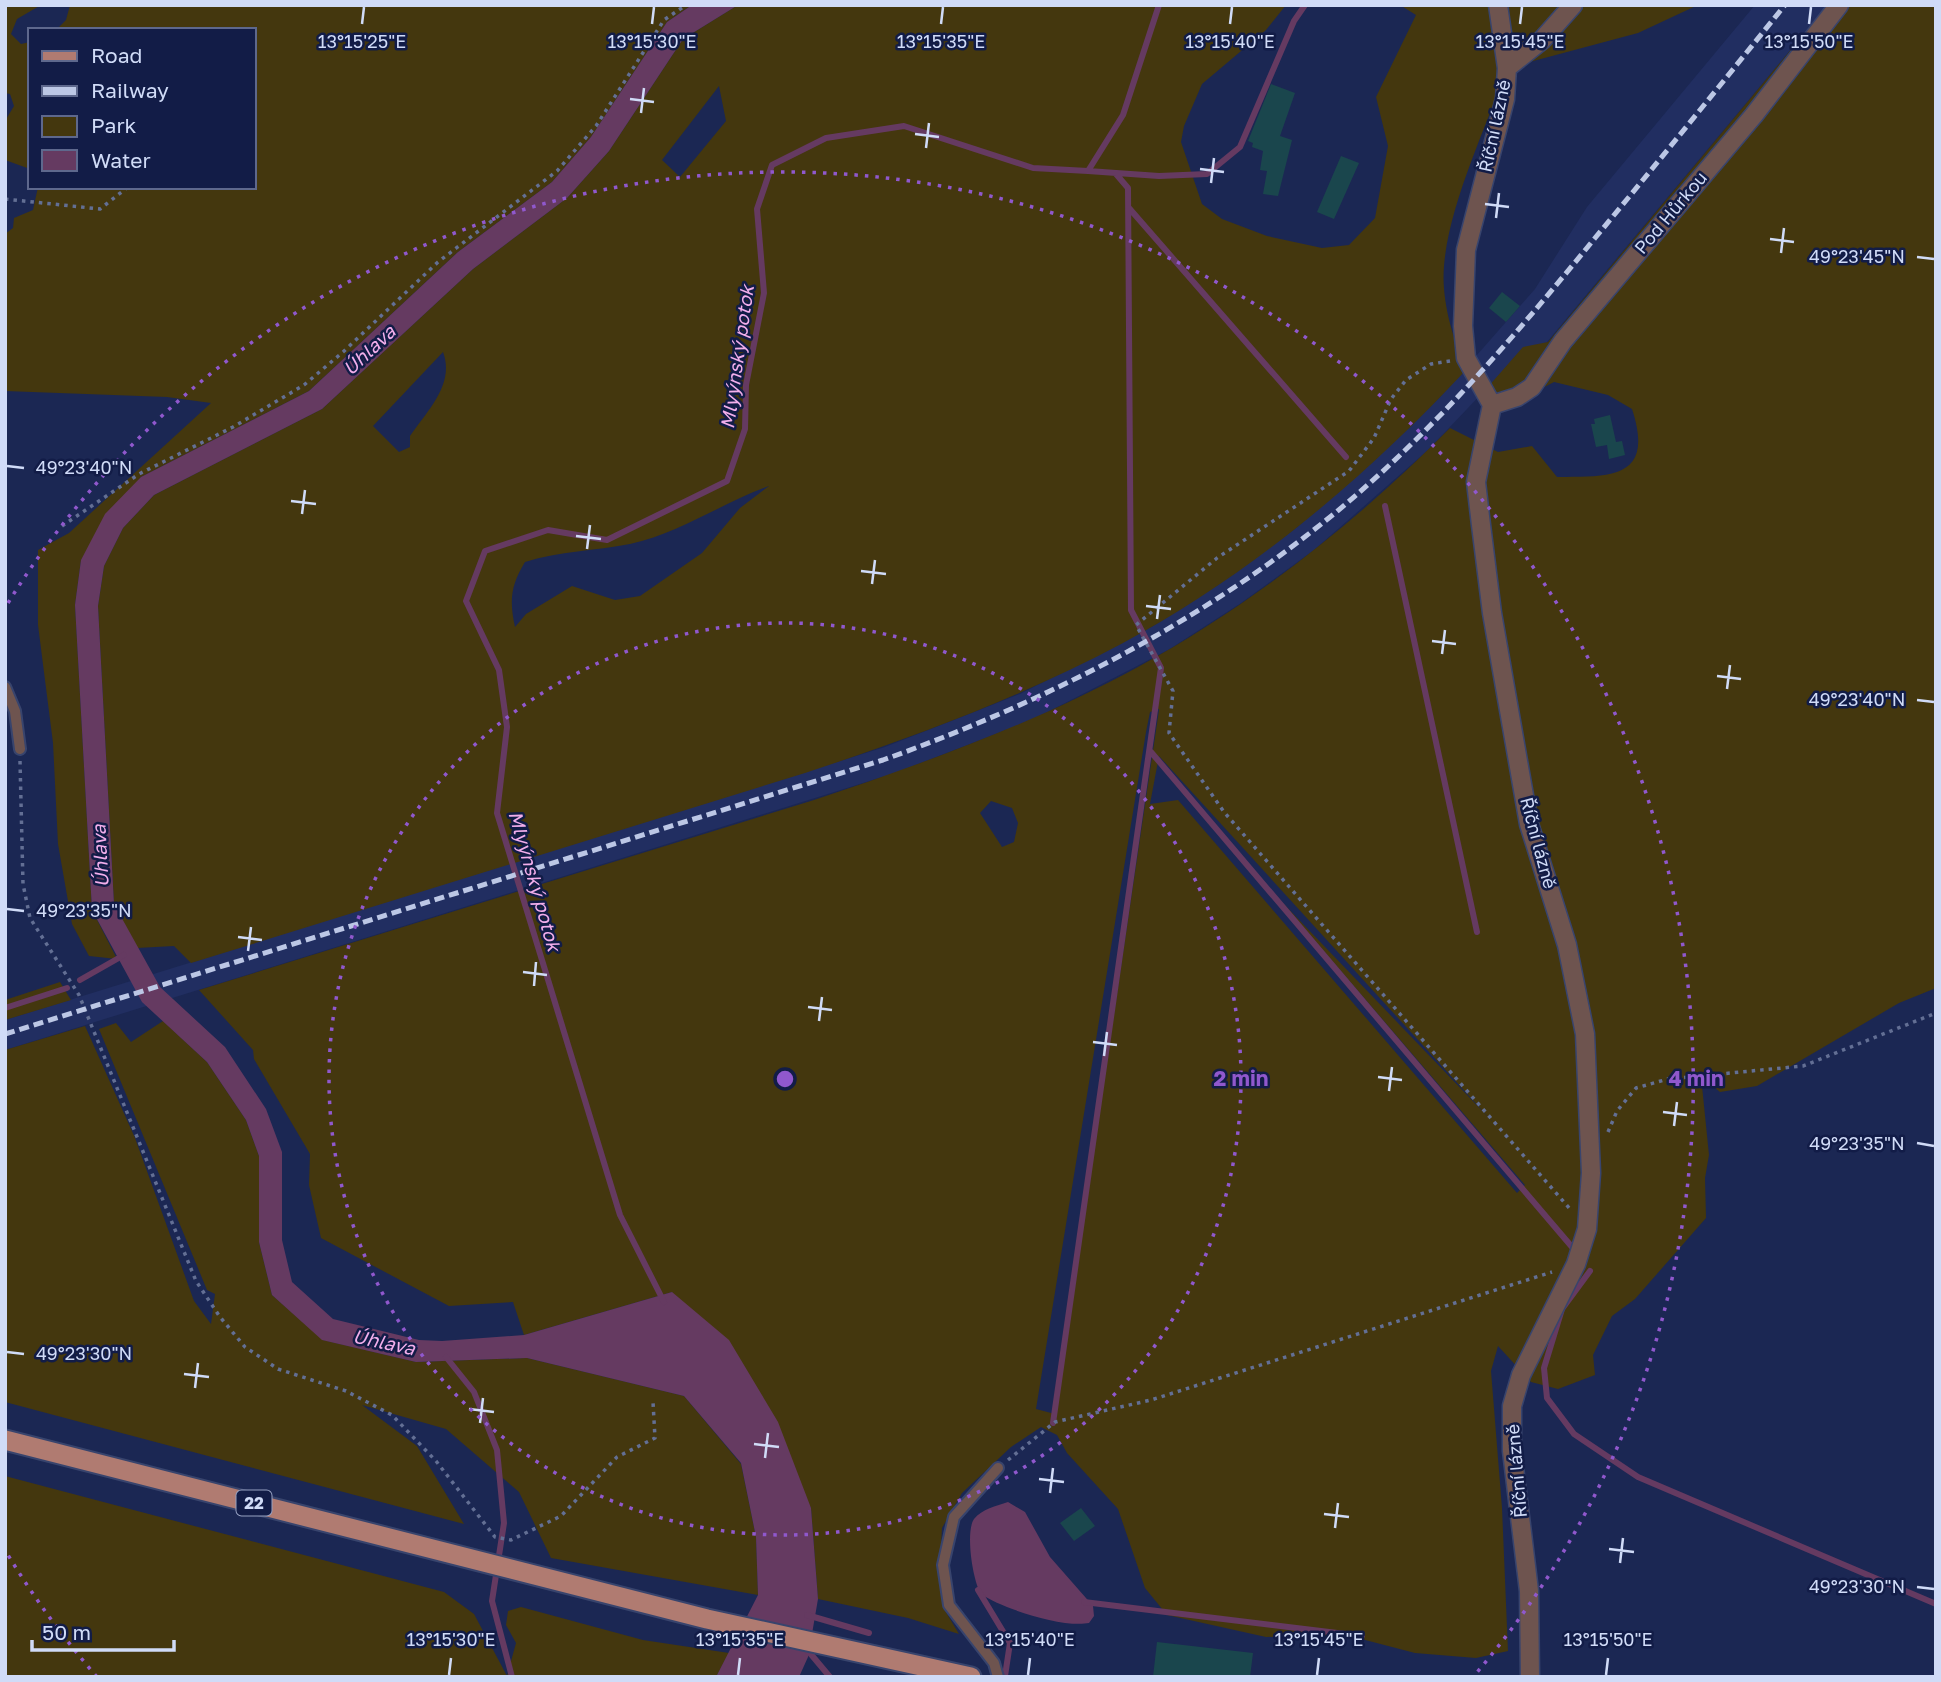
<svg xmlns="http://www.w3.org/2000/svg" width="1941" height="1682" font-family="'Golos Text',sans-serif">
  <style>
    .built { fill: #212e61 }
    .green { fill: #44370e; fill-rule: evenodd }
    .water { fill: #653a61 }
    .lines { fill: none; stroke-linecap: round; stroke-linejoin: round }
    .stream { stroke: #653a61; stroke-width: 6 }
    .building { fill: #1a464d }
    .service-casing { stroke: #38446d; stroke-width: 14 }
    .pedestrian-casing { stroke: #38446d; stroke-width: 21 }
    .primary-casing { stroke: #38446d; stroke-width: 23 }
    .path { stroke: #636f94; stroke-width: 3.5; stroke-dasharray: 3.5 5; stroke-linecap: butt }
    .service { stroke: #6e544f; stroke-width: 10 }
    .pedestrian { stroke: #6e544f; stroke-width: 18 }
    .primary { stroke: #b07b71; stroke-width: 19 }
    .rail { stroke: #bcc7e5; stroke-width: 5; stroke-dasharray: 10 5; stroke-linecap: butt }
    .ticks { fill: none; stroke: #d0dbf7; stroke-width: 2.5 }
    .ring { fill: none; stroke: #9058cd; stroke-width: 3.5; stroke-dasharray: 3.5 7 }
    .labels { text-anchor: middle; stroke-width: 5; stroke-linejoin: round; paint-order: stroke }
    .shield { fill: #121c47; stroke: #97a2c2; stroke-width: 2 }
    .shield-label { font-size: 16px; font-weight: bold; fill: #d0dbf7 }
    .street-label { font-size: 18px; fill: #d0dbf7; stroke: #121c47 }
    .water-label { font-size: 19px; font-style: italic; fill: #f2aeeb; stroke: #121c47 }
    .ticks-label { font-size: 18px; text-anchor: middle; fill: #d0dbf7; stroke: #121c47; stroke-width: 5; stroke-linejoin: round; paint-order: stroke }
    .centre { fill: #9058cd; stroke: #121c47; stroke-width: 3.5 }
    .ring-label { font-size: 21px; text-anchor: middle; font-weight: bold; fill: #9058cd; stroke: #121c47; stroke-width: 5; stroke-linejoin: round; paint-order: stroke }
  </style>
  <rect width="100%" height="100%" fill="#1b2753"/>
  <path class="built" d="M1755,5H1828L1547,342L1487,388L1428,450L1314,550L1241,603L1168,650L1032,720L895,773L5,1050V1020L885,747L1020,694L1153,626L1225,580L1296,528L1440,397L1535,289L1587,207Z"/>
  <path class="green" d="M5,5H41L17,19L11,34L21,44L30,42V169L5,160V121L14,106L10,94L5,93Z
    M70,5H692L667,22L591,137L552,182L458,252L309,391L141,477L81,560L75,605L92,910L117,959L89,956L72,924L58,844L53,743L38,625V550L69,533L211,403L167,397L5,391V234L13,228L14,218L33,210L38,187H254V30H56L66,20Z
    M738,5H1286L1266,30L1202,84L1184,126L1181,142L1202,204L1222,219L1267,236L1322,248L1349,245L1375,218L1388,146L1376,97L1416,15L1400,5H1698L1638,33L1507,68C1486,128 1449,204 1444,266C1441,300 1453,339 1466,370C1367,476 1252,574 1123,643C1022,697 914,737 805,773L191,963L174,946L137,948L114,904L98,606L104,566L123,528L154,495L322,409L473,269L567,198L609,151L683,39ZM719,86L726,121L680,177L662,160ZM443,352C455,384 428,410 410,436V447L399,452L373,426ZM769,486L740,508L702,553L640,596L615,600L572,586L526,614L515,627C509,600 511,585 525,562C560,551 595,551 630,544C680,533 722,503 769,486Z
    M1828,5H1936V988L1899,1003L1757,1086L1720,1092L1701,1076L1709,1155L1705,1178L1706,1218L1635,1299L1612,1316L1593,1355L1595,1375L1558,1389L1531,1382L1498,1346L1491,1371L1502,1508L1508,1651L1476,1658L1415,1653L1346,1635L1266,1637L1167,1615L1145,1588L1118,1509L1067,1453L1057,1435L1041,1427L1011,1447L962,1493L942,1528L939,1580L944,1609L959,1634L908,1618L818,1599L811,1508L672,1292L524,1335L513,1302L449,1306L321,1238L309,1185L310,1154L254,1059L253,1050L199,990L814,800C925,763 1035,723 1138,667C1253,604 1358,521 1450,428L1498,452L1532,446L1557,477C1611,477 1655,479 1632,409L1608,395L1554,382L1514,403L1487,388L1523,347L1548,342ZM1159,709V710L1055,1414L1036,1409L1146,732L1150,712ZM1159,756L1492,1121L1279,899L1525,1185L1517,1193L1178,800L1150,804ZM991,801L1012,808L1018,823L1014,842L1002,847L980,813Z
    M60,982L71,1000L5,1020V1000Z
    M163,1021L207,1062L246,1120L259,1156V1242L272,1295L323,1340L416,1362L527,1358L684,1396L741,1464L756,1537L758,1595L551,1558L519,1492L446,1429L362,1405L417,1446L464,1524L5,1402V1050L85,1026L135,1138L194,1301L211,1324L215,1294L207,1290L99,1029L116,1023L131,1042Z
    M5,1476L444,1592L474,1614L507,1676L516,1643L506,1625L508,1611L521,1607L643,1640L729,1653L716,1677H5Z"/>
  <path class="water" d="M692,5H738L683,39L609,151L567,198L473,269L322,409L154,495L123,528L104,566L98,606L114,904L160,987L225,1047L266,1109L282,1152V1240L292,1282L333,1319L419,1340L442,1341L524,1335L672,1292L729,1340L778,1422L811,1508L818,1599L808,1657L799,1677H716L758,1595L756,1537L741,1463L684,1396L527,1358L416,1362L322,1340L272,1295L259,1242V1156L246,1120L207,1062L142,1002L92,910L75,605L81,560L105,514L141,477L309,391L458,252L552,182L591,137L667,22Z
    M1008,1502L1025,1512L1050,1557L1093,1606L1094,1616L1089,1623C1063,1628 1003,1609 981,1594C973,1582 965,1532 974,1519C982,1509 996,1506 1008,1502Z"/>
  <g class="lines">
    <path class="stream" d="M1088,171L1159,176L1207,174L1240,147L1294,21L1305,5
      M1129,208L1346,457
      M1385,506L1477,932
      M1151,752L1572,1247
      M80,980L124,955
      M5,1008L67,988
      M1590,1271L1562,1309L1544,1368L1547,1398L1574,1434L1638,1477L1936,1604
      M664,1302L620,1215L497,813L507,727L499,670L466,601L485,551L548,530L607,540L727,481L745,429L746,385L764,293L757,209L772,165L826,138L904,126L1033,168L1088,171L1123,115L1159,5
      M446,1357L474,1392L497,1450L504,1523L492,1601L512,1677
      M1053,1423L1161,668L1131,610L1128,188L1116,174
      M978,1590L1010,1643L1005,1676
      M1084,1602L1362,1636
      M807,1615L869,1633
      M804,1646L830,1677"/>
  </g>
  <path class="building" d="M1271,84L1295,93L1280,136L1292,140L1278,196L1263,194L1267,171L1260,170L1263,151L1252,147L1253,143L1248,141Z
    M1341,156L1359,163L1334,219L1317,212Z
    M1502,292L1520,306L1506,322L1489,308Z
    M1610,415L1616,442L1622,441L1625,455L1609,459L1607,445L1596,447L1591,424H1595L1594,419Z
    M1081,1508L1095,1526L1074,1541L1060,1523Z
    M1157,1642L1253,1653L1250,1677H1153Z"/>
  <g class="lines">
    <g class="service-casing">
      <path id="service" d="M5,687L15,711L20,749
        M998,1677L994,1663L949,1605L943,1565L954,1517L998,1468"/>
    </g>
    <g class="pedestrian-casing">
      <path id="pedestrian" d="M1498,5L1507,68L1505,99L1466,250L1463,326L1466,358L1492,405L1476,482L1481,525L1492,613L1529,824L1567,945L1585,1034L1591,1173L1587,1229L1576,1264L1521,1375L1512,1406V1451L1529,1591L1530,1677
        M1507,68L1542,40L1573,5
        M1492,405L1517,397L1532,387L1563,341L1754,115L1839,5"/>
    </g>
    <g class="primary-casing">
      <path id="primary" d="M5,1440L707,1619L971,1677"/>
    </g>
    <path class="path" d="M5,199L100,209L128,187
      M1450,361L1431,364L1406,380L1391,399L1374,438L1349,471L1217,558L1136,625L1173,691L1169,733L1224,812L1570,1209
      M62,526L139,474L233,427L304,385L343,352L438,262L557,171L596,126L664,20L686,5
      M20,761L23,884L30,918L79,995L196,1281L220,1317L245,1347L278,1369L346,1391L392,1415L436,1461L495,1537L511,1540L561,1516L617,1457L655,1438L653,1402
      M1608,1132L1617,1111L1636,1088L1668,1079L1803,1066L1936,1013
      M1008,1460L1055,1422L1151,1400L1552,1272"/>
    <use href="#service" class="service"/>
    <use href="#pedestrian" class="pedestrian"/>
    <use href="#primary" class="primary"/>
    <path class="rail" d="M5,1034L883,760C1047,701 1199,624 1335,513C1433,432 1515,336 1595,238C1659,161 1722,83 1785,5"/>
  </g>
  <path class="ticks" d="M362,24L364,7M652,24L654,7M941,24L943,7M1230,24L1232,7M1520,24L1522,7M1809,24L1811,7M630,99L654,102M641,113L644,88M915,134L939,137M926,148L929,123M1200,169L1224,172M1211,183L1214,158M1485,204L1509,207M1496,218L1499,193M1770,239L1794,242M1781,253L1784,228M1917,257L1934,259M7,466L24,468M291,501L316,504M302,514L305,490M576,536L601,539M587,549L590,525M861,571L886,574M872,584L875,560M1146,606L1171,609M1157,619L1160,595M1432,641L1456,644M1442,654L1445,630M1717,676L1741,679M1727,689L1730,665M1917,700L1934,702M7,909L24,911M238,937L262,940M248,951L251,927M523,972L547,975M534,986L536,962M808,1007L832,1010M819,1021L822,997M1093,1042L1117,1045M1104,1056L1107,1032M1378,1077L1402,1080M1389,1091L1392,1067M1663,1112L1687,1115M1674,1126L1677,1102M1917,1143L1934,1146M7,1352L24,1354M184,1374L209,1377M195,1388L198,1363M469,1409L494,1412M480,1423L483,1398M754,1444L779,1447M765,1458L768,1433M1039,1479L1064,1482M1050,1493L1053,1468M1324,1514L1349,1517M1335,1528L1338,1503M1609,1549L1634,1552M1620,1563L1623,1538M1917,1587L1934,1589M449,1675L451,1658M738,1675L740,1658M1028,1675L1030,1658M1317,1675L1319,1658M1606,1675L1608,1658"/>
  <g class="ring">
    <circle cx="785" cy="1079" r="456"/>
    <path d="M97 1677A911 911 0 0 1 8 1555M8 603A911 911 0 1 1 1473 1677"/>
  </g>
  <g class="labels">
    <rect class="shield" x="236.5" y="1490.5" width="35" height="25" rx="5"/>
    <g class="shield-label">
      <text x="254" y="1509">22</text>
    </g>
    <g class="street-label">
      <text transform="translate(1495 126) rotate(-78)" y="6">Říční lázně</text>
      <text transform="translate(1671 213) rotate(-50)" y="6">Pod Hůrkou</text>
      <text transform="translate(1538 843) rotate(75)" y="6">Říční lázně</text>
      <text transform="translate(1517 1471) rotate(-95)" y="6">Říční lázně</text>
    </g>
    <g class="water-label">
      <text transform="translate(369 350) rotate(-43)" y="7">Úhlava</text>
      <text transform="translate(737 357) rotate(-82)" y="7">Mlyýnský potok</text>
      <text transform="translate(100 856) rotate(-93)" y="7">Úhlava</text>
      <text transform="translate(535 881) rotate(74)" y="7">Mlyýnský potok</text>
      <text transform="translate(384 1342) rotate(12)" y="7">Úhlava</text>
    </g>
  </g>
  <g class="ticks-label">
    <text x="362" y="48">13°15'25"E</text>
    <text x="652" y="48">13°15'30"E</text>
    <text x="941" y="48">13°15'35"E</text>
    <text x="1230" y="48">13°15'40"E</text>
    <text x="1520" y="48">13°15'45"E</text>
    <text x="1809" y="48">13°15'50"E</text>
    <text x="1857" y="263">49°23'45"N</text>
    <text x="84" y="474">49°23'40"N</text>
    <text x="1857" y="706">49°23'40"N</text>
    <text x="84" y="917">49°23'35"N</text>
    <text x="1857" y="1150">49°23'35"N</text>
    <text x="84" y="1360">49°23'30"N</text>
    <text x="1857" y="1593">49°23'30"N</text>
    <text x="451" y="1646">13°15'30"E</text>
    <text x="740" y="1646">13°15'35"E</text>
    <text x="1030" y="1646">13°15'40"E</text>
    <text x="1319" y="1646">13°15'45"E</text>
    <text x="1608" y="1646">13°15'50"E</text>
  </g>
  <circle cx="785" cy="1079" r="10" class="centre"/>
  <g class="ring-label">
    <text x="1241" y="1086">2 min</text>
    <text x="1696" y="1086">4 min</text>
  </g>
  <rect width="1941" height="1682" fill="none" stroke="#d0dbf7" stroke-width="14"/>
  <rect x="28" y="28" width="228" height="161" fill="#121c47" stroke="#5e688d" stroke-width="2"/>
  <rect x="42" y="51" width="35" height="10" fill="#b07b71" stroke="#5e688d" stroke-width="2"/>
  <text x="91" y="63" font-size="21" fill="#d0dbf7">Road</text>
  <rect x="42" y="86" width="35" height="10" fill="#bcc7e5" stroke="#5e688d" stroke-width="2"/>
  <text x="91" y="98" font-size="21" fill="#d0dbf7">Railway</text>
  <rect x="42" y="116" width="35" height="21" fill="#44370e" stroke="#5e688d" stroke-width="2"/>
  <text x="91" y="133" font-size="21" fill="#d0dbf7">Park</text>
  <rect x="42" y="150" width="35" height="21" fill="#653a61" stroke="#5e688d" stroke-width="2"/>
  <text x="91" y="168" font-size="21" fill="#d0dbf7">Water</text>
  <path d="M32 1640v10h142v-10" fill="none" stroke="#d0dbf7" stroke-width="3.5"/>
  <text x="42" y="1640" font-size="21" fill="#d0dbf7" stroke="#121c47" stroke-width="5" paint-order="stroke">50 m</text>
</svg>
